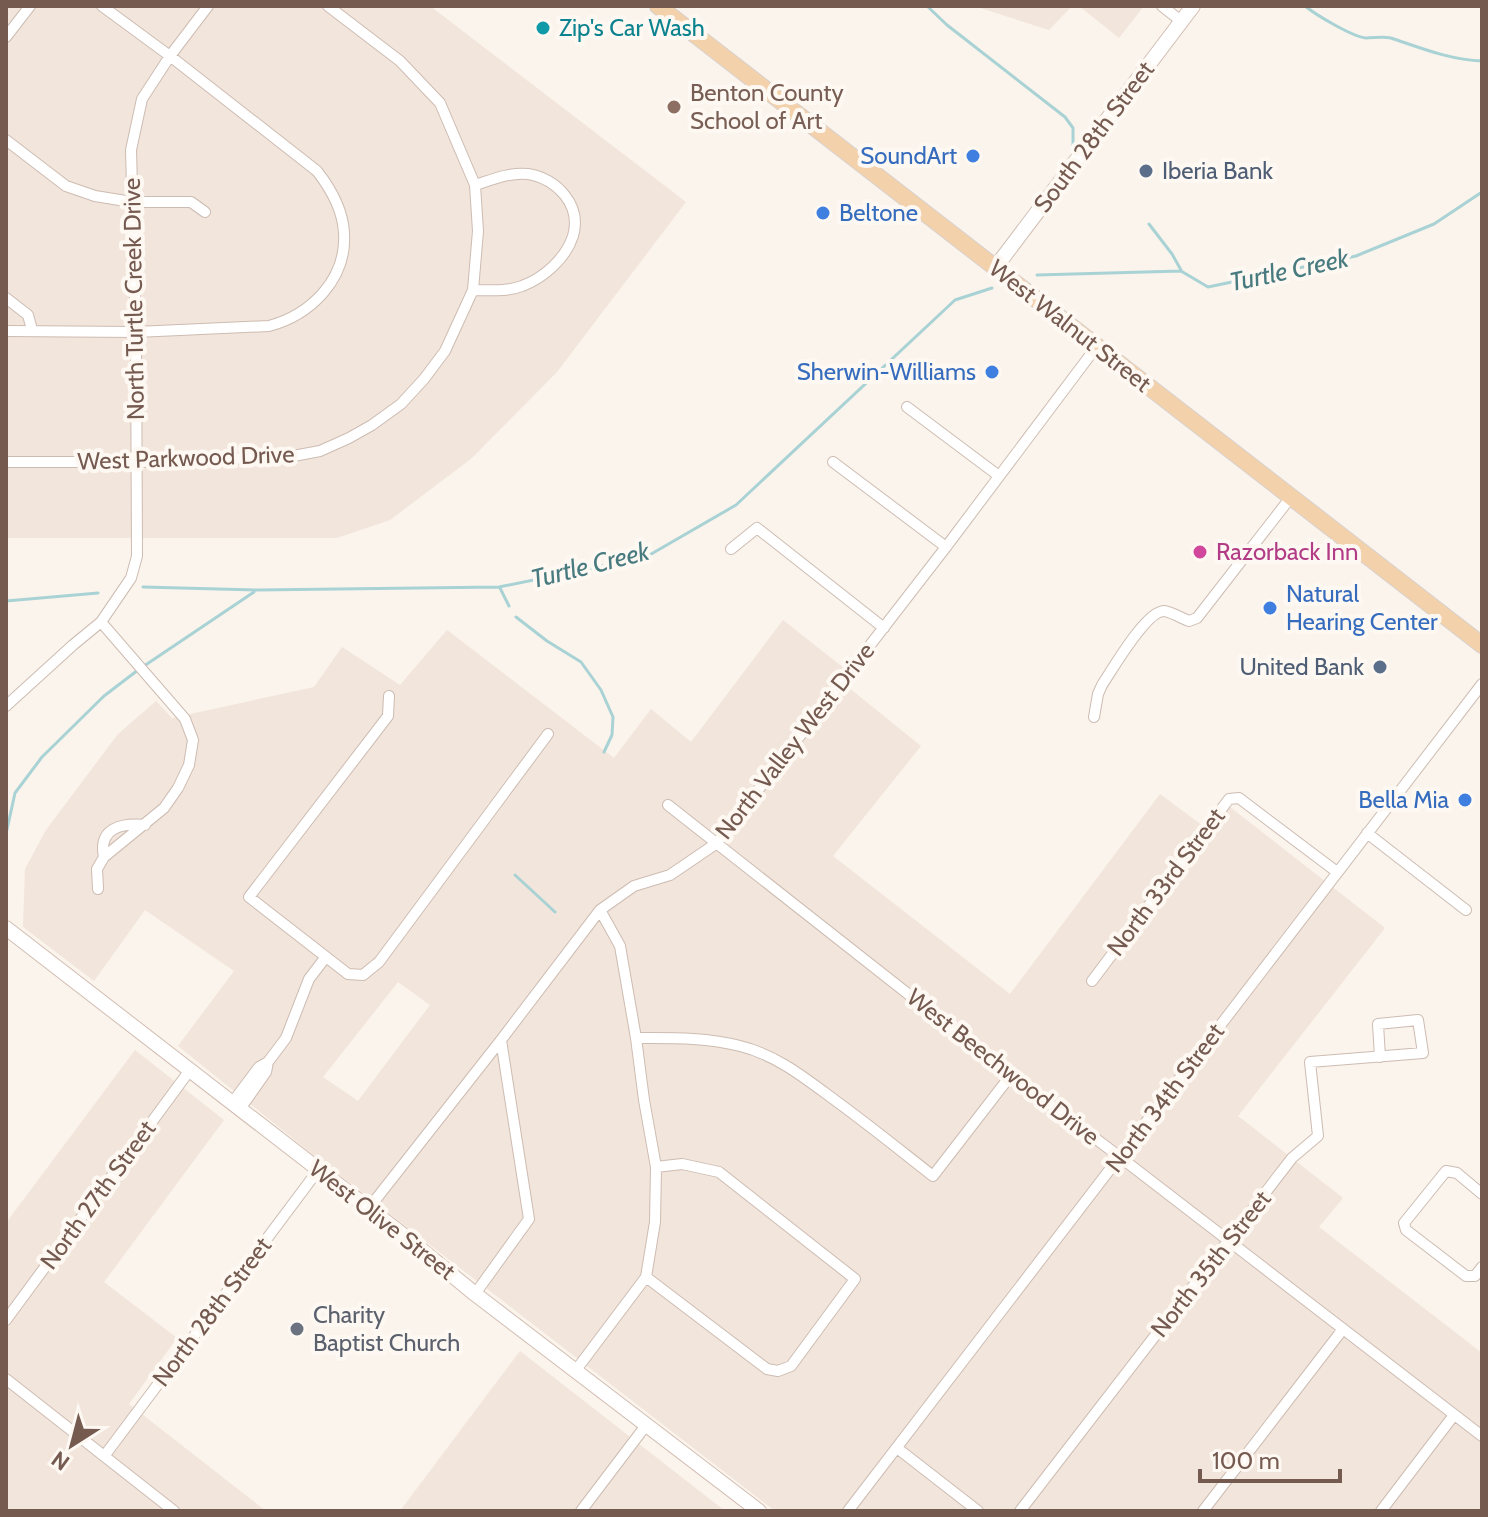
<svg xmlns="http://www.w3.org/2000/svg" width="1488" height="1517" font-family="Cabin,sans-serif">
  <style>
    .residential { fill: #f2e5db; fill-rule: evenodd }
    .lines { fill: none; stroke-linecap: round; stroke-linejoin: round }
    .stream { stroke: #a9d2d5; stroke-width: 3 }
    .street-casing { stroke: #cdbcb2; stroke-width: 12 }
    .secondary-casing { stroke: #d2bdb2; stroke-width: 16 }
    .primary-casing { stroke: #d8d1ce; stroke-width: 18 }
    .street { stroke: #fff; stroke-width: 10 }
    .secondary { stroke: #fff; stroke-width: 14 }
    .primary { stroke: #f3d1ab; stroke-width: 16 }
    .culture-dot { fill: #0f9aa8; stroke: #fef8f3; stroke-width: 3 }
    .education-dot { fill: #8d6e63; stroke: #fef8f3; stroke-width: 3 }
    .shop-dot { fill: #3f7fe0; stroke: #fef8f3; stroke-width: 3 }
    .service-dot { fill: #5c6f8a; stroke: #fef8f3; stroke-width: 3 }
    .hotel-dot { fill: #d1479c; stroke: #fef8f3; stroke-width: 3 }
    .worship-dot { fill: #6b7280; stroke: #fef8f3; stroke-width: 3 }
    .labels { text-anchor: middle; stroke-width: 8; stroke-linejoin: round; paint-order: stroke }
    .culture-label { font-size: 24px; fill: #0d838f; stroke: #fef8f3; text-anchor: start }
    .education-label { font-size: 24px; fill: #785e54; stroke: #fef8f3; text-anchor: start }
    .street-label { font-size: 24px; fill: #755a50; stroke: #fef8f3 }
    .shop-label { font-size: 24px; fill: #366cbe; stroke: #fef8f3; text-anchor: end }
    .service-label { font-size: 24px; fill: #4e5e75; stroke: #fef8f3; text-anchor: start }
    .hotel-label { font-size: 24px; fill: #b23c85; stroke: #fef8f3; text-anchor: start }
    .worship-label { font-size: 24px; fill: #5b616d; stroke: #fef8f3; text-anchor: start }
    .water-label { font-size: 26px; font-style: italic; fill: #487b7f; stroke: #fef8f3 }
  </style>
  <rect width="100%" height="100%" fill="#fbf4ec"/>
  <path class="residential" d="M6,6H430L686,202L557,372L472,458L390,520L337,538H6Z
    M974,6H1072L1049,30Z
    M1079,6H1144L1119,38Z
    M783,620L845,669L838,679L921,746L833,856L1010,994L1160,794L1211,832L1230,807L1385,928L1238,1116L1343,1198L1319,1227L1482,1353V1511H775L316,1157L178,1046L234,971L145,910L94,981L23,927L25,869L46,830L118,734L156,701L172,718L314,687L342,647L400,685L447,630L614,758L651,709L691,742ZM398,982L430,1005L358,1101L323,1077Z
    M135,1050L224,1120L104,1282L177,1338L129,1404L266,1511H6V1223Z
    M520,1351L725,1511H400Z"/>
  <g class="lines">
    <path class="stream" d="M927,6L947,25L1065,117L1073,128V148
      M1305,6C1316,15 1353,37 1366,38C1375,38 1382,36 1391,38C1421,48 1450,60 1482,61
      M1149,224L1172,254L1181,270
      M1037,275L1181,271L1208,287L1356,256L1434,224L1482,192
      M143,587L257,590L499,587L646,557L736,505L955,300L992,288
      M500,588L509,606
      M6,601L98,593
      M516,617L547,641L581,662L601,690L613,717L612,735L604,752
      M144,666L254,592
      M6,834L15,793L42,757L104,696L138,670
      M515,875L555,912"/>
    <g class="street-casing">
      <path id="street" d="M1162,6L1181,21
        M6,37L30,6
        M6,140L66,186L95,196L132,202H191L205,212
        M473,290C489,290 507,292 522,286C544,278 566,258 573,236C582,205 557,179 528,174C510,172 491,180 475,185
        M6,298L28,315L32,330
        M6,331L136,332L269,326C310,315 347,280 344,233C343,211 331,189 317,171L170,56L102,6
        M907,407L999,476
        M6,462H137L288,457L320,451L349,438L372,425L401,404L424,379L445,351L473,290L478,231L475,185L440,103L400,61L328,6
        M833,462L946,547
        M731,549L757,528L884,628
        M389,696L388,716L249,897L348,974L363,975L379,962L548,734
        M6,706L73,645L101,622L131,578L137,556L136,332L131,150L142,99L170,56L208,6
        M1094,717L1098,694L1102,685C1112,670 1146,611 1164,611C1172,612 1181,618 1189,621L1197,618L1291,497
        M668,805L1011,1075L1120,1157L1482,1436
        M1367,833L1466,910
        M104,857C98,828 121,823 145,825
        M98,889L97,869L104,857L164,808L178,788L189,765L193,740L185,719L101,622
        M1092,981L1229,799L1239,798L1337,872
        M636,1038C671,1038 706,1037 740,1046C777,1055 806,1079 836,1101C869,1125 901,1151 933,1176L1011,1075
        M232,1103L259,1067L268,1062
        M240,1109L266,1072L268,1062L286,1038L309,979L325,958
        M1482,1194L1457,1173L1446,1171L1404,1223L1406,1230L1466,1276H1475L1482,1267
        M369,1208L501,1040L600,910L634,886L670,875L717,843L946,547L1097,346
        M646,1277L767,1369L778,1371L791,1366L855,1279L719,1172L682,1164L656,1167
        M475,1294L529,1219L501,1040
        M6,1320L190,1070
        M576,1370L646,1277L655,1222L656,1167L644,1100L636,1038L620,946L600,910
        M6,1379L174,1511
        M897,1448L978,1511
        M105,1455L319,1169
        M581,1511L647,1424
        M848,1511L1482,684
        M1020,1511L1292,1158L1318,1136L1310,1062L1423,1053L1418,1020L1378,1024L1380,1057
        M1203,1511L1343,1329
        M1381,1511L1454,1415"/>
    </g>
    <g class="secondary-casing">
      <path id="secondary" d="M995,268L1193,6
        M6,928L407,1238L475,1294L759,1511"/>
    </g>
    <g class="primary-casing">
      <path id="primary" d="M658,6L1482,645"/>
    </g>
    <use href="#street" class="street"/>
    <use href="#secondary" class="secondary"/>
    <use href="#primary" class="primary"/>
  </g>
  <circle class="culture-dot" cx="543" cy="28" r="8"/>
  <circle class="education-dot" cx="674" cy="107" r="8"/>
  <g class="shop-dot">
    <circle cx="973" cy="156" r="8"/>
    <circle cx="823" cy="213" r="8"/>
    <circle cx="992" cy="372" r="8"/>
    <circle cx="1270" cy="608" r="8"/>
    <circle cx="1465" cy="800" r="8"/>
  </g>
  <g class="service-dot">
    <circle cx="1146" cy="171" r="8"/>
    <circle cx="1380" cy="667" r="8"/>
  </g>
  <circle class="hotel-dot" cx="1200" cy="552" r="8"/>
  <circle class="worship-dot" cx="297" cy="1329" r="8"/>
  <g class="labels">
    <g class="culture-label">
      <text x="559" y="36">Zip's Car Wash</text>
    </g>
    <g class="education-label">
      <text x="690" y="101">Benton County<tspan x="690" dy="28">School of Art</tspan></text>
    </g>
    <g class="street-label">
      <text transform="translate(1094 137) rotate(-53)" y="8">South 28th Street</text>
      <text transform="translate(134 299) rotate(-91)" y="8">North Turtle Creek Drive</text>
      <text transform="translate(1070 326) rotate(38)" y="8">West Walnut Street</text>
      <text transform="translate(186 458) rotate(-2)" y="8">West Parkwood Drive</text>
      <text transform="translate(795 741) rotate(-52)" y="8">North Valley West Drive</text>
      <text transform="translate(1166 882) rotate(-53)" y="8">North 33rd Street</text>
      <text transform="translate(1003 1067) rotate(38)" y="8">West Beechwood Drive</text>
      <text transform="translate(1165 1098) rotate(-53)" y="8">North 34th Street</text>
      <text transform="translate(98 1195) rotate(-54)" y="8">North 27th Street</text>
      <text transform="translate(382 1220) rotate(38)" y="8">West Olive Street</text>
      <text transform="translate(1211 1264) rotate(-52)" y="8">North 35th Street</text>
      <text transform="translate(212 1312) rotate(-53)" y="8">North 28th Street</text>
    </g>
    <g class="shop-label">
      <text x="957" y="164">SoundArt</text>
      <text x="839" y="221" text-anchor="start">Beltone</text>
      <text x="976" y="380">Sherwin-Williams</text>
      <text x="1286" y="602" text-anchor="start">Natural<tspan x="1286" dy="28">Hearing Center</tspan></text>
      <text x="1449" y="808">Bella Mia</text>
    </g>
    <g class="service-label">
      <text x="1162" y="179">Iberia Bank</text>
      <text x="1364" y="675" text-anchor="end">United Bank</text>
    </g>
    <g class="hotel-label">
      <text x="1216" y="560">Razorback Inn</text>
    </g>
    <g class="worship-label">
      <text x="313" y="1323">Charity<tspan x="313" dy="28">Baptist Church</tspan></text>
    </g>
    <g class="water-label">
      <text transform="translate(1289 270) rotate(-12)" y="9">Turtle Creek</text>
      <text transform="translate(590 565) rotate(-14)" y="9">Turtle Creek</text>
    </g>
  </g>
  <rect width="1488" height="1517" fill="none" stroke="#755a50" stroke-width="16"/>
  <g transform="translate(72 1445) rotate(216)" stroke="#fef8f3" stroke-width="6" paint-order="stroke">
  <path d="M0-6L14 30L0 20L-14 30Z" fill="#755a50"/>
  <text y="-12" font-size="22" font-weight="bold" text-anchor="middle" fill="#755a50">N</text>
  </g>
  <path d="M1200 1469v12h140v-12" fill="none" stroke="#755a50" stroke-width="4"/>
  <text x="1212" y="1469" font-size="24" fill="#755a50" stroke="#fef8f3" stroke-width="6" paint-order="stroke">100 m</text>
</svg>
